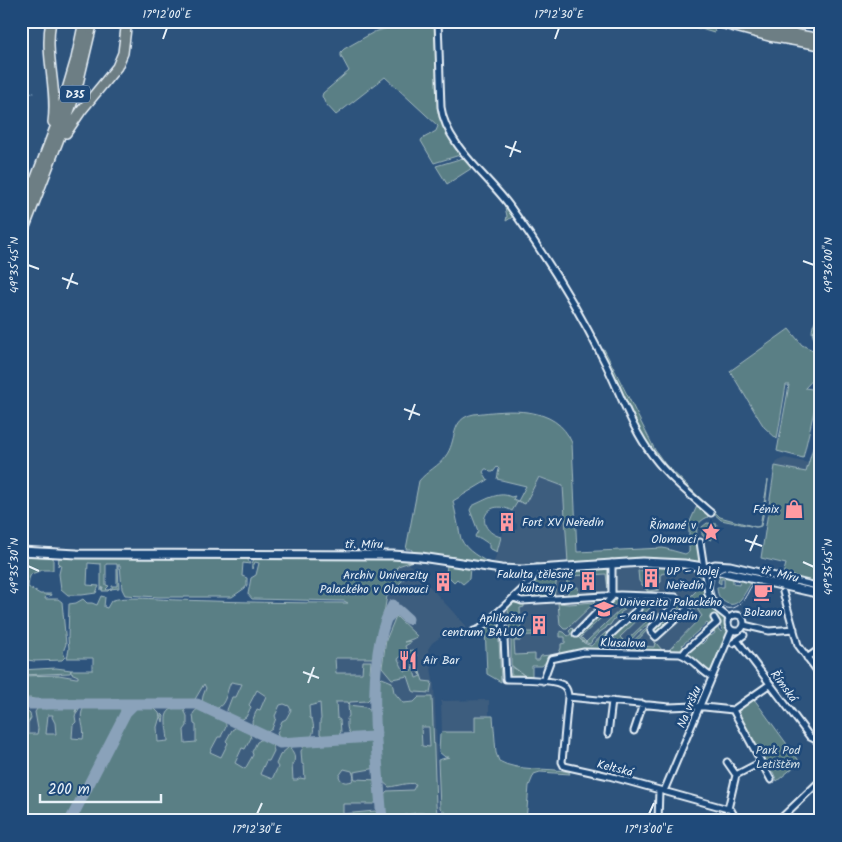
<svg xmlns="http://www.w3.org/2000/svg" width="842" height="842" font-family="Kalam,sans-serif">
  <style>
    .built { fill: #3d5d7e }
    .green { fill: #5a7f85; stroke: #a1b8be; fill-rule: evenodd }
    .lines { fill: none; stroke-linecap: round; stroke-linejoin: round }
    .stream { stroke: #88abc7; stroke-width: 1 }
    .taxiway { stroke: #8aa2ba; stroke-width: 11 }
    .minor-casing { stroke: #e8f1f8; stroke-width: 9 }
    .secondary-casing { stroke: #e8f1f8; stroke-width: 11 }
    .motorway-casing { stroke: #e8f1f8; stroke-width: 12 }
    .minor { stroke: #1f4a7a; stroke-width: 5 }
    .secondary { stroke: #1f4a7a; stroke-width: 7 }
    .motorway { stroke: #6d7e84; stroke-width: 9 }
    .tram { stroke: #e8f1f8; stroke-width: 1 }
    .motorway-bridge-casing { stroke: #e8f1f8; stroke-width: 12; stroke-linecap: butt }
    .motorway-bridge { stroke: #6d7e84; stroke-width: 9 }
    .ticks { fill: none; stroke: #e8f1f8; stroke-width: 2 }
    .labels { text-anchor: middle; stroke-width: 5; stroke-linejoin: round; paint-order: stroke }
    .shield { fill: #1f4a7a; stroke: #acbfd2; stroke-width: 1 }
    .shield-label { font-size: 11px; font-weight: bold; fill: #e8f1f8 }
    .poi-label { font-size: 12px; fill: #e8f1f8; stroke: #1f4a7a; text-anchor: end }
    .street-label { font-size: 12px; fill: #e8f1f8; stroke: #1f4a7a }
    .park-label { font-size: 12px; fill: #d3e0e7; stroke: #1f4a7a }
    .neatline { fill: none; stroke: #e8f1f8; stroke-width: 2 }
    .ticks-label { font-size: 12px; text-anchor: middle; fill: #e8f1f8 }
  </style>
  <rect width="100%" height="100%" fill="#2d537c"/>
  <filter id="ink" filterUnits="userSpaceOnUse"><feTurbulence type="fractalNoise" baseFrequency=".02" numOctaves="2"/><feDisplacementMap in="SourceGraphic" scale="10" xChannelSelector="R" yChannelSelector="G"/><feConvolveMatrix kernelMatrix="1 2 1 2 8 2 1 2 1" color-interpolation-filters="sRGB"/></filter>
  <g filter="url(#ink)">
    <path class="built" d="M785,458L809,463L806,473L775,466L777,461Z
      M538,477L563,486L568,563L540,565L536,563H531L526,567L493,565L504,530L511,532L517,529V524L508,518L518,501L525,504Z
      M408,563L466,626L465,633L442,636L432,643L428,649L434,686L440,808L451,815L462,818L479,817L506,821H21V673L109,674L373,644L398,564Z
      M642,567L699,571L703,626L673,651H583L550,655L541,657L539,660L496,662L494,620L551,573Z
      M489,700V716H475L476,732H442L441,701Z"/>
    <path class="green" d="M412,21H435L439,100C435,119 452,137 461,152L460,155L434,163L421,141L422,139L436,131L438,126L385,77L336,115L325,103L322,96L323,93L349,71L341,56V52L344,49L374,32Z
      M669,21H696L714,27L713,29L715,31L714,33L691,26H687L681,30L677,28Z
      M463,158L472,168L447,184L436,166Z
      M503,199C518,218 530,239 543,259C563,292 584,324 601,358C618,392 631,429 653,460C668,480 690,496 708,513V517C683,527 709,550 697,563L642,560L538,567L536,563L541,565L568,563L563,486L539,477L525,504L518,501L512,511C485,496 472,529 501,537L497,552L489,548V544L480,538H476L475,536L478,531L470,510L472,506L476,504C487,499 500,491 511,497L515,496L513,499L518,501L526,486L497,479L499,469L497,467L493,472H490L487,469H485L483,472L488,480L453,501L461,539C467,552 481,558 493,565L413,552L411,549H406L419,481C427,471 439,466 445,457C458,441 449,419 474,414C508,410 556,404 572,443L577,552L663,548L685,554L689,552V524L697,506L657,464L640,440L590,338L568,301L514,216L506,221L507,216Z
      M821,309V341H816C807,332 816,319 821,309Z
      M789,329L802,345L817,352L821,371L805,388L819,390L803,458L777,451L789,385H786L777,439L764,427L730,371Z
      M604,349L655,450L665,464L720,517L756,527L760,526L768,480L765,506L761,526C759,527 757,527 755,527L721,520L684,487L661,464L643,439L601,351Z
      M821,420V585L785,576L783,574L786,564L761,558L775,466L806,472Z
      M707,523L717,524L715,532L711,531V533L714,534L711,540L706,538L702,535V527Z
      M21,553L51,555L53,558V570H43L31,574L29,579L28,587L40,594H51L50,596L46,595L45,599H58L62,602L66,644L63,652L65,657L62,660L34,661L21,659Z
      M62,556L247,558L250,564L243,563L242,576L247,578V585L245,588L232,597H158L125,595L122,589L120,565H118L119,588L110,589L108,591H102L103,587L101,590V564L88,563L87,585L99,586L96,593L82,595H68L61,589L59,574L61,565L59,563L58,566L59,557ZM106,564H117V586H112V589L107,590L106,589L109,586L106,585Z
      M258,557H405V559L426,560L406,557C425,559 450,560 467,566L433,561L470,568L469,579L463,584L457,579L454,582L446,574L447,565L413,561L398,566L397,570L404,579L387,596L376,658H335L336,673H362L363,661H371L370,672L373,673L375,665L372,696L367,701L350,702L349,705L348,702H336L337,718L340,720L341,732L338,736L324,737L320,734V721L321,719L320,703L309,706L310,718L312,719C314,727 315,732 310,738L289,741L279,739L277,733L282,721L286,719L291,710L289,706L284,704L280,705L275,716L276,718L272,729L266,733L253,727L252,722L257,709L260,710L266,696L257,690L249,705L251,707L246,717L239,721L229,715L227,710L232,697H236L242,684L231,682C226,691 227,704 216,709L202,702L203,696L206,688L204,684L194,701H103L48,703L30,698L21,699V676L59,675L76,678H78V676L71,673V670H93V658H67L69,649L68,638L69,604L76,603L83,599L87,603H92L97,605L101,596L105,597L104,607L107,608L111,601C122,595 164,600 179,600C235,602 292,603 348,603L344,601L252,599L248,594L251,578L256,575L259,563L255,562L252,569C251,564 253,558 258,557Z
      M657,567L694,569L699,571L701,576H698L692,569H669L665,573L661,574V582L659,583L658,573L659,590L648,592L644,587L645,585H647L648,591L657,590L656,573H647V582L645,583L643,586L639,581L638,571L649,570Z
      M609,568L610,588L608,590L606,574L570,576V587H578L579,594L568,595L566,576L557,577L554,598L523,599L521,596L528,588L531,590L533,589L530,586L543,573Z
      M720,576L733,578V584L739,585L740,579L752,582C745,590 739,613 723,601C719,598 717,593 717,587H724V579H721V584L718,582Z
      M699,578H702L708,605L690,611L683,605L659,629L661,631L656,634L654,632L653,629L678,599H688L698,589L697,586Z
      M645,599L659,600L654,601L650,608L620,637L625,642L655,613H658V615L640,631H639L627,644H620L613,637L641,609Z
      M615,600H618L623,604L621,606L617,603L581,637L586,642L622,608L625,610L621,612L620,615L614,619L610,625L607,626L606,628L600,632L595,638L593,639L590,644L584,642L578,635Z
      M595,602L567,629H564L560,625L558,603L569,604Z
      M512,603L524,604V607L520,608L521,632H534V635L510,636L508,608Z
      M711,606L724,619L728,633L711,672H708L687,655V653L699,642L702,644L707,639L706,637L709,634L711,636L715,633L714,630L717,627L721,632L723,631L715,618L710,627L707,623L682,645L685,648L680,652L639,651V646L654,647L655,642L663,651H668L702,616L697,609Z
      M396,616L418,637L404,642L410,641V643L405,646L407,651L413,650L417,656L414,659L408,653H405L398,659L404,671L412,670L413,667L416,678L421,676L418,670L416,671L411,661L413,660L417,663L423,681L432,682L430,693L415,692L413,691L408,676L392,679L382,667L386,640Z
      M496,617H499L501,621H498L501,682L487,674L485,626Z
      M649,626L650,627L637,641V651H583L558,655L561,648V644L565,643V637H560V631L564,632L568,636L571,634L569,631L572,628L575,631L574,633L584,643L591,646L606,632L618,644L628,646Z
      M511,639H520V641H514L515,655L535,654V660H539L541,656L550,655V657L542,666H532V677H509L507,674H511V666L524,675L511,665Z
      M56,668L71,670L70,673L21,675V670Z
      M382,678L392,682L394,692L403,703L414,702L419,697H432L436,805L438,821H390L425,819L427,814C408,807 384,834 382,797L387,791L413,790L416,784C407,782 398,786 389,787L382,781L377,698L378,682ZM421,727H429L430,747L422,746Z
      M754,699L800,762L777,781L773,772L770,773L737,713L740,709Z
      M104,705L110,707L115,706L121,709V714L65,821H21V717L29,712L30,713L31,718L28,723V734H37L38,729L35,712L39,706L46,709L49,707H71L73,706L74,709L77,706L75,712H76L77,708L79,710L75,716L76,722L73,725L72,738L83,739C86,727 77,718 84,707H103ZM48,715H53L52,717L55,723L56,734H46Z
      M348,705L365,707L373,712L374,730L368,734L352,735C346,731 347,725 347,719L349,716Z
      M153,707L159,713L160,717H162V714L164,716L163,722L162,718L160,717L157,727L158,742L168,741C167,724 159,706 183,708L187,716V726L184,730L185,743L196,742V725L194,724L193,714C195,711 196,709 200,709C205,709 227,720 226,726C226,729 222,733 221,737H218L210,752L221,757L228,743L226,741L232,730L238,726L249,732L251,738L245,749L242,748L235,763L245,769L253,755L252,752L257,742L262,739L272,744L274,751L269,761H266L260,774L272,779L278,767L276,764L280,755L289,747V745C291,752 296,751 294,763L292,764L293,780H297L300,778L305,779L304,765L302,764L301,751L304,746L368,741L375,742L377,768L354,772V777L352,771L344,769L339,776C341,783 346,783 352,781L354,777L355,779L377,780L378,801L373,804H343V814L375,811L379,813L380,821H85L78,817V809L127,715L136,708Z
      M475,716H493L496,753L499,761C518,772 548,767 569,772L570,774L540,772L534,774L529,786L526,821H468V818C458,818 447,816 440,808L438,760L449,757H445L439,752L440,734L442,732H475Z"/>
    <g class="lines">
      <path class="stream" d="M21,90L34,93
        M83,558L245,559
        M258,558H355"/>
      <path class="taxiway" d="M388,617L394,611L398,610L408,619
        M21,704H134
        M75,821L71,819L126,712L134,704H197L280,743L372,737L376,733
        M382,821C378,763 363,655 393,605"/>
      <g class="minor-casing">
        <path id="minor" d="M438,21L441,107C446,145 487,175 509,205C543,252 576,305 602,357C619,389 630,426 652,455C668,477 690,495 711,513
          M818,332L821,333
          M700,542L708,594L715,607L729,618
          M783,592L798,645L821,676
          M514,598L522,601L620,595L676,597L673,607L651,628V632L656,637L687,609
          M498,612L503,619L506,679C517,679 556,679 564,686C567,689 568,693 568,697L562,762L564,766L609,776L728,809
          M728 623a8 8 0 1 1 16 0a8 8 0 1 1-16 0Z
          M744,625L769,631L794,629
          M474,631L480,629L529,583L535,575V570
          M576,634L612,597V563
          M610,635L638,609L641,596
          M737,640L810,737L816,740
          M733,643L744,635
          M683,654L686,650L717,623L714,618
          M807,658L821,648
          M543,681L551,659L584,652L680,654C693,658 700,671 712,677
          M568,697L669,707L695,706L733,710L771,780
          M733,710L770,684
          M634,731L643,704
          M608,734L612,701
          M727,762L736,775
          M664,791L732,630
          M728,809L736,775L761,762
          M728,809L731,810L737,821
          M658,821L659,790
          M778,821L821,780"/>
      </g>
      <g class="secondary-casing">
        <path id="secondary" d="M21,551L77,554L393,555L421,557L501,569L522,570L642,562L684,564L697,566L821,594
          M705,568L715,565L730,566L821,588"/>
      </g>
      <g class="motorway-casing">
        <path id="motorway" d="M51,21C44,55 58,88 53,122
          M91,21L109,23L124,21
          M713,21L769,36L821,45
          M737,21L776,31L821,39
          M66,133L81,111L117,67L123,53L126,28L129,21
          M21,217L58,120L76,59L84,21
          M21,237L65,123L76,92L91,29"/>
      </g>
      <use href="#minor" class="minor"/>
      <use href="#secondary" class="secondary"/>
      <use href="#motorway" class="motorway"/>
      <path class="tram" d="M753,584C748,590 746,599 740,604C719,623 696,574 729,569L821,590"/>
      <g class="motorway-bridge-casing">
        <path id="motorway-bridge" d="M91,29L93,21"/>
      </g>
      <use href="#motorway-bridge" class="motorway-bridge"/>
    </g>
  </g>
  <path class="ticks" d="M163,39L167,28M555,39L559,28M505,146L521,152M510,157L516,141M803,261L814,265M28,265L39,269M62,278L78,284M67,289L73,273M404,409L420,415M409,420L415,404M745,540L762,546M750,551L757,535M803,562L814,567M28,566L39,571M303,672L319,678M308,683L314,667M257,814L262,803M649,814L654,803"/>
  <defs>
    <g id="shop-bare" transform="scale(1.5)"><path d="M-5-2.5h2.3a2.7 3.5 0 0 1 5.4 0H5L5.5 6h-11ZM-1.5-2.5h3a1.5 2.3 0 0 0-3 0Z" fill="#ff9aa2" stroke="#1f4a7a" stroke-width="2.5" paint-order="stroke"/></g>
    <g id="building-bare" transform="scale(1.5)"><path d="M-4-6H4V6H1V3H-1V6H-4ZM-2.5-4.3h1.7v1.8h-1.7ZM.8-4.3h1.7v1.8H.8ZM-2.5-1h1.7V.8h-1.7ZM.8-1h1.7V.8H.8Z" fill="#ff9aa2" stroke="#1f4a7a" stroke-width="2.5" paint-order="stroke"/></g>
    <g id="sight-bare" transform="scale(1.5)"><path d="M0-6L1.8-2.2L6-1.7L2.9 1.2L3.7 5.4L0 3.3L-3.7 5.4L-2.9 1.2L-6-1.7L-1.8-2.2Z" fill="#ff9aa2" stroke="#1f4a7a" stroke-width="2.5" paint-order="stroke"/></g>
    <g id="cafe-bare" transform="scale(1.5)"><path d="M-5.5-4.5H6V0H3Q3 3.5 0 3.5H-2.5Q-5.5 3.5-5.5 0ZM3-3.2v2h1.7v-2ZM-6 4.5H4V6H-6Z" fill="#ff9aa2" stroke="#1f4a7a" stroke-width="2.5" paint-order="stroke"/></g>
    <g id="university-bare" transform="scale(1.5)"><path d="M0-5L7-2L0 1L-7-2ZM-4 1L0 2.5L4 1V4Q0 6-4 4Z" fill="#ff9aa2" stroke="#1f4a7a" stroke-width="2.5" paint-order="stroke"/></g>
    <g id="restaurant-bare" transform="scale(1.5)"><path d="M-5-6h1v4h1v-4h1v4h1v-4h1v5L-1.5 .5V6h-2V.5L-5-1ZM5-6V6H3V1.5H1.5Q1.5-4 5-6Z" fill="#ff9aa2" stroke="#1f4a7a" stroke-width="2.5" paint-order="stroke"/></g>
  </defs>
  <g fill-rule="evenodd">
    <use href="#shop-bare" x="794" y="509"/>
    <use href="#building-bare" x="507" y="522"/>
    <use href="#sight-bare" x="711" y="532"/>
    <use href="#building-bare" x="651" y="578"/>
    <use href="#building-bare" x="588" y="581"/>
    <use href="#building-bare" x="443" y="582"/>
    <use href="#cafe-bare" x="763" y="592"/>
    <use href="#university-bare" x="604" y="609"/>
    <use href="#building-bare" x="539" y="625"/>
    <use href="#restaurant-bare" x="408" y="660"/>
  </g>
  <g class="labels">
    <rect class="shield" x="60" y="85.5" width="30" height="17" rx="4"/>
    <g class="shield-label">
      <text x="75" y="98">D35</text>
    </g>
    <g class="poi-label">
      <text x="779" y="513">Fénix</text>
      <text x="522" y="526" text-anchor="start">Fort XV Neředín</text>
      <text x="696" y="529">Římané v<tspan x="696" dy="14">Olomouci</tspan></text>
      <text x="666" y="575" text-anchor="start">UP – kolej<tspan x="666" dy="14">Neředín I</tspan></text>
      <text x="573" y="578">Fakulta tělesné<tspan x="573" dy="14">kultury UP</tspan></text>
      <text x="428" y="579">Archiv Univerzity<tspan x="428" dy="14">Palackého v Olomouci</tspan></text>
      <text x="619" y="606" text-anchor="start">Univerzita Palackého<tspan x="619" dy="14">– areál Neředín</tspan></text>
      <text x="763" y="616" text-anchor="middle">Bolzano</text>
      <text x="524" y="622">Aplikační<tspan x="524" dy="14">centrum BALUO</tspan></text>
      <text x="423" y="664" text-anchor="start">Air Bar</text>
    </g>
    <g class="street-label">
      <text x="364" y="548">tř. Míru</text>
      <text transform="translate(780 574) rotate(14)" y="4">tř. Míru</text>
      <text transform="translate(623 643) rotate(1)" y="4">Klusalova</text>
      <text transform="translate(784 686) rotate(53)" y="4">Římská</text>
      <text transform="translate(689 707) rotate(-67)" y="4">Na vršku</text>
      <text transform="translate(615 768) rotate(14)" y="4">Keltská</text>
    </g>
    <g class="park-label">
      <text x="778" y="754">Park Pod<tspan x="778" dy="14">Letištěm</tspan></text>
    </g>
  </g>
  <rect width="842" height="842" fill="none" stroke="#1f4a7a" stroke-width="55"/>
  <path d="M40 794v8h121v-8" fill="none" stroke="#e8f1f8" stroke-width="2.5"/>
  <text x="48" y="794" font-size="15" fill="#e8f1f8" stroke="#1f4a7a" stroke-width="4" paint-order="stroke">200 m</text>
  <rect x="28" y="28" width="786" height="786" class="neatline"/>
  <g class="ticks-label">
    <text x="167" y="18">17°12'00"E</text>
    <text x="559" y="18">17°12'30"E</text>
    <text transform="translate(14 265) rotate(-90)" y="4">49°35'45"N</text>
    <text transform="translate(828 265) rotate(-90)" y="4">49°36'00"N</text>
    <text transform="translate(14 566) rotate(-90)" y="4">49°35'30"N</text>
    <text transform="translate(828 567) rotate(-90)" y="4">49°35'45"N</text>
    <text x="257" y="833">17°12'30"E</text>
    <text x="649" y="833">17°13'00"E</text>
  </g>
</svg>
